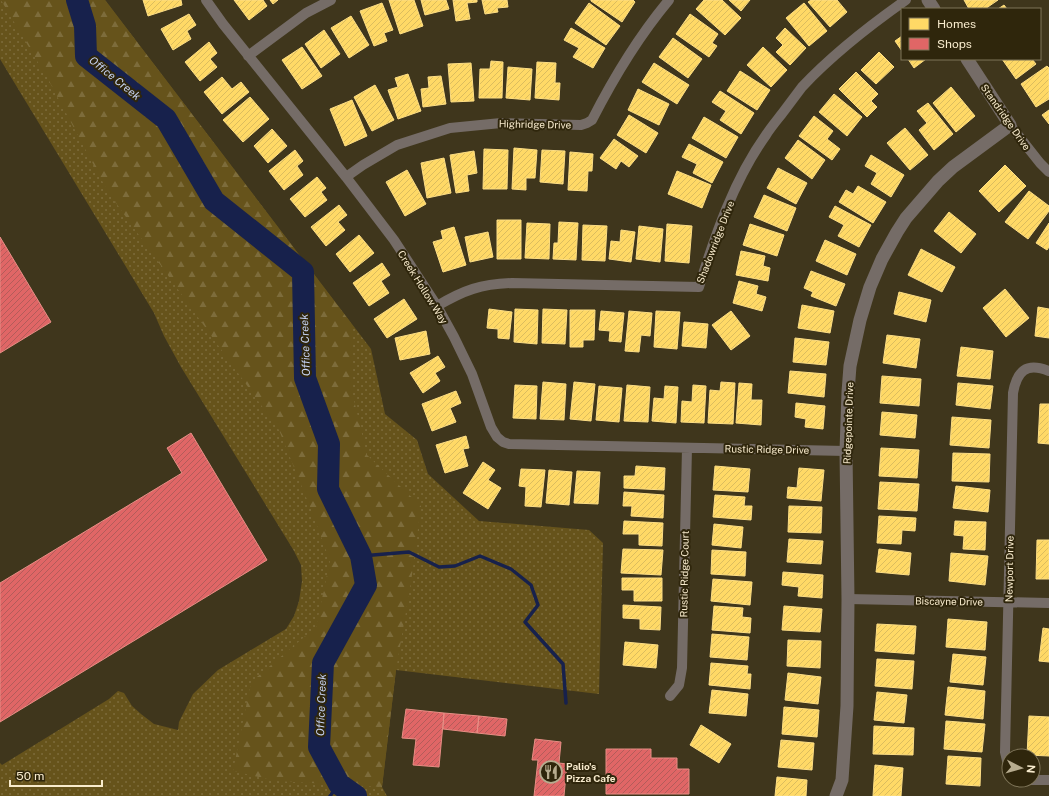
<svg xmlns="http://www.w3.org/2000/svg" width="1049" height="796" font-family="'Public Sans',sans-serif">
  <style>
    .green { fill: url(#green-dots) }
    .forest { fill: url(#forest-firs) }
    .homes { fill: url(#homes-hatch); stroke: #fdde85 }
    .shops { fill: url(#shops-hatch); stroke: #e78e85 }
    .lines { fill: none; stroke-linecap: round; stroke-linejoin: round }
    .stream { stroke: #17214c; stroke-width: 3.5 }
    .river { stroke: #17214c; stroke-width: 22 }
    .minor { stroke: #756c67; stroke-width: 10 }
    .tertiary { stroke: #756c67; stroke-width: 13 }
    .labels { text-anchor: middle; stroke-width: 4; stroke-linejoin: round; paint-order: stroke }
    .street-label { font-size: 10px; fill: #f8ebcd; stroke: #2f260c }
    .poi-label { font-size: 10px; font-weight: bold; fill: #f8ebcd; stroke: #2f260c; text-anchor: start }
    .water-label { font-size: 11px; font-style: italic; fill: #c8d5f6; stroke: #2f260c }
  </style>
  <defs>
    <pattern id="green-dots" width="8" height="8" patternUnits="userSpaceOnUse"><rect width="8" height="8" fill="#66531b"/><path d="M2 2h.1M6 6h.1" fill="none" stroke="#7d6c3b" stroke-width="1.8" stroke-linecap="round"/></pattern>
    <pattern id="forest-firs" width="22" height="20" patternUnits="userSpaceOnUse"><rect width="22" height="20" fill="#66531b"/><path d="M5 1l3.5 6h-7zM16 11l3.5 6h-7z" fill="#7d6c3b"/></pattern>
    <pattern id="homes-hatch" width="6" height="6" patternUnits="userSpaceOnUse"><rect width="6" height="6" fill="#ffd966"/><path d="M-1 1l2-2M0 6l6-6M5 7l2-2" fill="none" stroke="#dbbc5e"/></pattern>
    <pattern id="shops-hatch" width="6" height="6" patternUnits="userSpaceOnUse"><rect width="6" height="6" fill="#e06666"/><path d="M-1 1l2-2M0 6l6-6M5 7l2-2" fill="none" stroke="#b35c5a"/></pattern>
  </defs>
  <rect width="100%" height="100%" fill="#3f361c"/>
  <path class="green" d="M0,0H105L371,349L385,414L417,440L428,474L479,521L589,530L603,543L599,694L396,670L382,787L387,796H0V763L2,765L109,699L118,691L124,693L132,706L141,714L154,724L178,730L179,722L193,694L218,670L286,629L294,616L299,601L302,581L301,565L294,551L181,367L164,336L154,313L0,59Z"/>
  <path class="forest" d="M1,0H105L351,323L353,396L367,455L421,506L411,582L396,670L382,787L276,781L233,771L251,682L316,627L330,561L312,512L279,430L108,192L49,81Z"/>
  <path class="homes" d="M143,0H181L182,5L148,16Z
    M234,0H263L267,6L249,20Z
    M270,0H278L273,4Z
    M389,0H414L423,26L400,34Z
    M421,0H446L449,9L425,15Z
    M453,0H477V2L467,3L470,19L456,21Z
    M482,0H507L508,7L497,8L498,12L485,14Z
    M591,0H633L635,2L622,22L591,1Z
    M704,0H722L741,18L725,35L696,9Z
    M729,0H750L741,11Z
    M811,0H837L847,12L830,27L808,2Z
    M964,0H998L985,9H969Z
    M382,3L393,30L384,33L387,41L374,46L360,11Z
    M589,3L620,26L606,45L575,23Z
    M804,3L827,31L809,46L786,18Z
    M1004,5L1007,9H998Z
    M189,14L196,25L187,31L191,39L173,50L161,29Z
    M690,14L718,34L712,43L717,46L709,57L676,34Z
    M351,16L369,45L349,58L331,28Z
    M571,28L605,48L593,68L573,57L579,48L564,40Z
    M785,28L806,48L790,65L776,52L783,45L776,38Z
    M324,30L340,54L321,68L305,44Z
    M902,36V51L895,41Z
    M673,38L702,59L688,78L659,57Z
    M209,42L217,53L210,59L217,67L200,81L185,62Z
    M302,47L322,76L302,89L282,60Z
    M763,47L787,70L771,87L747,65Z
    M879,52L894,67L876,84L861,70Z
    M908,59H926L914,68Z
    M1002,59H1032L1036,64L1016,79Z
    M491,61L503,62L502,98H479L480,69H490Z
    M537,62L556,63L555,83H560L559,100L535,98Z
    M471,63L474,101L451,102L448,64Z
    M654,63L689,85L677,104L642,82Z
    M1047,66L1049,68V99L1036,107L1021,84Z
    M508,67L532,69L530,100L506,98Z
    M740,71L770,90L757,110L727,91Z
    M856,72L878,94L871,101L877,107L867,117L839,89Z
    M408,74L421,111L398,119L388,90L398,87L395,78Z
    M441,76L446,104L423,107L421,89L429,88L428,77Z
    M222,77L232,89L241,82L249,92L222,114L204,92Z
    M375,85L394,120L372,131L354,97Z
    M951,87L975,116L956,132L933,103Z
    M638,89L669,104L659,125L628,110Z
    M720,91L754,113L741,134L720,120L726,111L712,102Z
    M834,94L862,117L847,136L819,112Z
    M250,97L269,119L243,142L223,120Z
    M352,100L367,136L345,146L330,109Z
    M928,103L953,134L934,150L919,130L927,123L917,111Z
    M1049,110V124L1042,115Z
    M629,115L658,133L646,153L617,135Z
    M814,116L833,131L827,139L840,149L832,160L799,136Z
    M704,117L738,137L726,158L692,138Z
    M905,128L928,155L910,170L887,143Z
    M272,129L287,146L268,163L254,146Z
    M614,139L638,156L629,167L621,161L616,169L600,158Z
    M798,140L825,160L812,179L785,158Z
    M689,144L723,162L712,183L693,173L697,164L682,157Z
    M514,148L537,150L535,178H526V190L512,189Z
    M484,149L508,150L507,189H483Z
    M295,150L303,161L297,166L303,175L284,190L269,171Z
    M542,150L565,151L563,184L540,182Z
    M474,151L477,173L467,175L469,191L456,193L450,155Z
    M570,152L593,154L592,171H588L587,191L568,190Z
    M871,155L904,175L891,197L871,184L877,173L865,166Z
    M444,158L451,193L427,198L421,163Z
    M1005,165L1026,186L999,212L979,191Z
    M778,168L807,183L796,204L767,188Z
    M407,170L426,204L405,216L386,182Z
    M677,171L711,185L702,208L668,194Z
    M317,177L326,188L321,192L327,200L305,217L290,199Z
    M858,186L886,202L873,223L839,202L846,190L853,194Z
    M1029,191L1049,206V211L1028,239L1005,222Z
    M764,195L796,208L787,231L754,217Z
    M339,205L347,215L338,222L345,230L326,246L311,227Z
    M835,206L871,225L859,247L838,236L844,225L829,217Z
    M949,212L976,234L961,253L934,231Z
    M497,220H521V259H497Z
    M559,222L578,223L576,260L553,259L554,243H558Z
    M527,223L550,224L549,259L525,258Z
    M1049,223V247L1047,250L1036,243Z
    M667,224L692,226L689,263L665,261Z
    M750,224L784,235L777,256L743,245Z
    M583,225L607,226L605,261L582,260Z
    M639,226L663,229L660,262L636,259Z
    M454,227L466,265L443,272L433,242L443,239L441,231Z
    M621,230L635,232L631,262L609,259L611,241L620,242Z
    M488,232L493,257L470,262L465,237Z
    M359,235L374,253L350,272L336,254Z
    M825,240L856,254L847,275L816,261Z
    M921,249L955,267L942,292L908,275Z
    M741,251L765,256L763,266L770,268L768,281L736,275Z
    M382,263L390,275L381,281L389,293L369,306L353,283Z
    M811,271L845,284L836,306L811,296L813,292L804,288Z
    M739,281L758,286L756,294L766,297L762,311L733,303Z
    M1005,289L1029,318L1006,337L983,308Z
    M899,292L931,300L926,322L894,314Z
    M404,299L417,319L387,338L374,319Z
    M802,305L834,311L830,333L798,328Z
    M1038,307L1049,309V338L1035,336Z
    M489,309L512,312L509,339L498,338V329L487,328Z
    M515,309L538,310L537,344L514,342Z
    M543,309L567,310L565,344L542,343Z
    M570,310H595L594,340H583V347H570Z
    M601,311L624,313L621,342L609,341L610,331L599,330Z
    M629,311L652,313L650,336L641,335L639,352L625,351Z
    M656,311L680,312L677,349L654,347Z
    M731,311L750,336L731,350L712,325Z
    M684,322L708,324L706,348L682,346Z
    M426,331L430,354L400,360L395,338Z
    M887,335L920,339L916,368L883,363Z
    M795,338L829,342L826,365L793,362Z
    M961,347L993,351L990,379L957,376Z
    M438,356L445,367L435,373L440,381L423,393L410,373Z
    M790,371L826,374L824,397L788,393Z
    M882,376L921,379L919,406L880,403Z
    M543,382L566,384L564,420L540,419Z
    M574,382L595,384L591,421L570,419Z
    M721,382L735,383L733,424L708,423L710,390L720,391Z
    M739,383L752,384L751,400H762L761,425L736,423Z
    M958,383L993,386L990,409L956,405Z
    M515,385L537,386L536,419L513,418Z
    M627,385L650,387L648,422L624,421Z
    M693,385L706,386L704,423L681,422L682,401L692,402Z
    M599,386L622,388L619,422L596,420Z
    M665,386L678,387L676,423L652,421L654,398L664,399Z
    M456,391L461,403L450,408L456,422L432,431L422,404Z
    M796,403L825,406L823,429L805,427L806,419L795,417Z
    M1040,404H1049V444L1038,443Z
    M882,412L917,415L915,438L880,435Z
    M952,417L991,420L989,448L950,445Z
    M466,436L469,448L463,449L468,466L445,473L436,445Z
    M881,448L919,450L917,478L879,476Z
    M953,453L990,454L989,482L952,481Z
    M483,462L495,470L488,480L501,488L488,509L463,493Z
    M636,466L665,468L664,490L624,488V476H635Z
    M715,466L750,469L748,492L713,490Z
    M799,468L824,470L821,501L787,498L788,487L797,488Z
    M521,469L545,470L541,507L525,506L526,487L519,486Z
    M549,470L572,472L569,505L546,503Z
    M577,471L600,472L598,504L574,503Z
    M880,482L919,484L917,511L878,509Z
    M956,486L990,490L988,512L953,508Z
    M624,492L664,495L663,518L631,516L632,506H623Z
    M715,495L745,497L744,506H752L751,520L713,517Z
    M789,506L822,507L821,533L788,532Z
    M879,516L916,518L915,531L902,530L901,544L877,543Z
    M624,521L663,523L662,546L639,545V534H623Z
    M955,521L986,522L985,550L963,549L964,536L954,535Z
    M714,524L743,527L741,548L712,545Z
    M789,539L823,541L821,564L787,562Z
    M1037,540H1049V579H1036Z
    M623,549L663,550L661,575L621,573Z
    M879,549L911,553L909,575L876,572Z
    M712,550L746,552L745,576L711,574Z
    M951,553L988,556L985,585L949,581Z
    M783,572L823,575L822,598L798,596L799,587L782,585Z
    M622,578H662V601H634V590H622Z
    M713,579L752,582L750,605L711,601Z
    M623,605L661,607L660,630L640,629V619L623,618Z
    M714,606L743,608L742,617L751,618L750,633L712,630Z
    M784,606L822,609L820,632L782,630Z
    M948,619L987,622L985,650L946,647Z
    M877,624L916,626L914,654L875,651Z
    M1043,628L1049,629V662L1039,661Z
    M712,634L749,637L747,660L710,657Z
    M788,640L821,641L820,668L787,666Z
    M625,642L658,645L656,668L623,665Z
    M953,654L986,657L983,685L950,682Z
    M877,659L914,661L912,689L875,686Z
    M711,663L748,666L747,674H751L750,689L709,685Z
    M788,673L821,677L818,704L785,700Z
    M948,687L985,691L983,719L945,715Z
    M712,690L748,694L746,716L709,713Z
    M877,692L907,695L904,723L874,720Z
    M784,707L819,710L817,737L782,734Z
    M1029,716L1049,717V756L1027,755Z
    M946,721L985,724L982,752L944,749Z
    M701,725L731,744L719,763L690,745Z
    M874,726L914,728L913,755L873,754Z
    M781,740L814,743L812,770L778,767Z
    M948,756L981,758L980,786L946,784Z
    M875,765L903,768L901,796H873Z
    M777,777L807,780L806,796H775Z"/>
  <path class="shops" d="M0,237L51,322L0,353Z
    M191,433L267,560L0,722V583L182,473L167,448Z
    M406,709L444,713L439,767L413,765L416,739L402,738Z
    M444,713L479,716L477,733L443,729Z
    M479,716L507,719L505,736L477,733Z
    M535,739L561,742L559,763L567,764L564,796H534L538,760H532Z
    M606,749H651V758H677V769H689V794H606Z"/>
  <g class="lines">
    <path class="stream" d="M361,556L409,552L439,567L455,566L480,556L511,569L531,585L538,605L525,622L563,664L566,703
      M330,796L339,784"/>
    <path class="river" d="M77,0L85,26L86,56L166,119L214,201L303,272L305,378L329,444L328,489L361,556L366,585L323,663L319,747L339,784L356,796"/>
    <path class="minor" d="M206,0L223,24L346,177L394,240L437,306L454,337L472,374L491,427L497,437L503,442L509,444L846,451
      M248,56L306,13L331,0
      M1010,125L1040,163L1049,172
      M346,177L363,165L397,145L450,128L501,123L581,125L587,123L592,120C614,77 638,37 669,0
      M437,306C464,290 481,284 512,283L699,287C715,235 734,180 766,135C771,127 778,119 784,111C790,103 796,95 802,87C833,54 869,26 906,0
      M848,599L1049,603
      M670,696L679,685L682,668L687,448
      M1009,769L1005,752L1013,393C1017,371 1026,362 1049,371
      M1028,780H1049"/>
    <path class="tertiary" d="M928,0L934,9
      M836,796L842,780L847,706L848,599L846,451L848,392L850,366L860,320L870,287L882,259L897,232L906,218L938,181L953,167L1010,125L967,59"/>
  </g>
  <defs>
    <g id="restaurant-ring" transform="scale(1.15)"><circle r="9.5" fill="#2f260c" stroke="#b7ac8f" stroke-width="1.5"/><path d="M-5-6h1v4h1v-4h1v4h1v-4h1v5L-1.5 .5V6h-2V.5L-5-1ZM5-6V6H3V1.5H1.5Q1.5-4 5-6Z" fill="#b7ac8f"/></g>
  </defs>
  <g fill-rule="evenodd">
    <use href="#restaurant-ring" x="551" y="772"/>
  </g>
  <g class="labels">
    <g class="street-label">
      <text transform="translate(1006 117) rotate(55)" y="4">Standridge Drive</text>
      <text transform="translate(535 124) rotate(1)" y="4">Highridge Drive</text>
      <text transform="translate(715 242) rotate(-69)" y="4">Shadowridge Drive</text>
      <text transform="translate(423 287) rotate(58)" y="4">Creek Hollow Way</text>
      <text transform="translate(848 423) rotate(-88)" y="4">Ridgepointe Drive</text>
      <text transform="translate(767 449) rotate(1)" y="4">Rustic Ridge Drive</text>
      <text transform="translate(1009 569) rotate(-89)" y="4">Newport Drive</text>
      <text transform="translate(684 574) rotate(-89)" y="4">Rustic Ridge Court</text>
      <text transform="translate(949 601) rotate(1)" y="4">Biscayne Drive</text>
    </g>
    <g class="poi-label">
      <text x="566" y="770">Palio's<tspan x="566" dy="12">Pizza Cafe</tspan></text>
    </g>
    <g class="water-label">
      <text transform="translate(115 78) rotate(39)" y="4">Office Creek</text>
      <text transform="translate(305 345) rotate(-92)" y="4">Office Creek</text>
      <text transform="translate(321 705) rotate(-88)" y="4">Office Creek</text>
    </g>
  </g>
  <rect x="901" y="8" width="140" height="52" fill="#2f260c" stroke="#7f7559"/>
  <rect x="909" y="18" width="20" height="12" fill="#ffd966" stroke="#7f7559"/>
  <text x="937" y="28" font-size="12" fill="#f8ebcd">Homes</text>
  <rect x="909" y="38" width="20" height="12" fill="#e06666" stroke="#7f7559"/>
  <text x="937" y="48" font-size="12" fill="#f8ebcd">Shops</text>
  <g transform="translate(1021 768) rotate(96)"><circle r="19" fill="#2f260c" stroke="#7f7559"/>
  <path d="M0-3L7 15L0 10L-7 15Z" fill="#b7ac8f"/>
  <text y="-6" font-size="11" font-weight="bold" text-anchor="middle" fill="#f8ebcd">N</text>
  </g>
  <path d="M10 780v6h92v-6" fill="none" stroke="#f8ebcd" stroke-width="2"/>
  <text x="16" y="780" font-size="12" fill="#f8ebcd" stroke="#2f260c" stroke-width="3" paint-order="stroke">50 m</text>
</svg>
